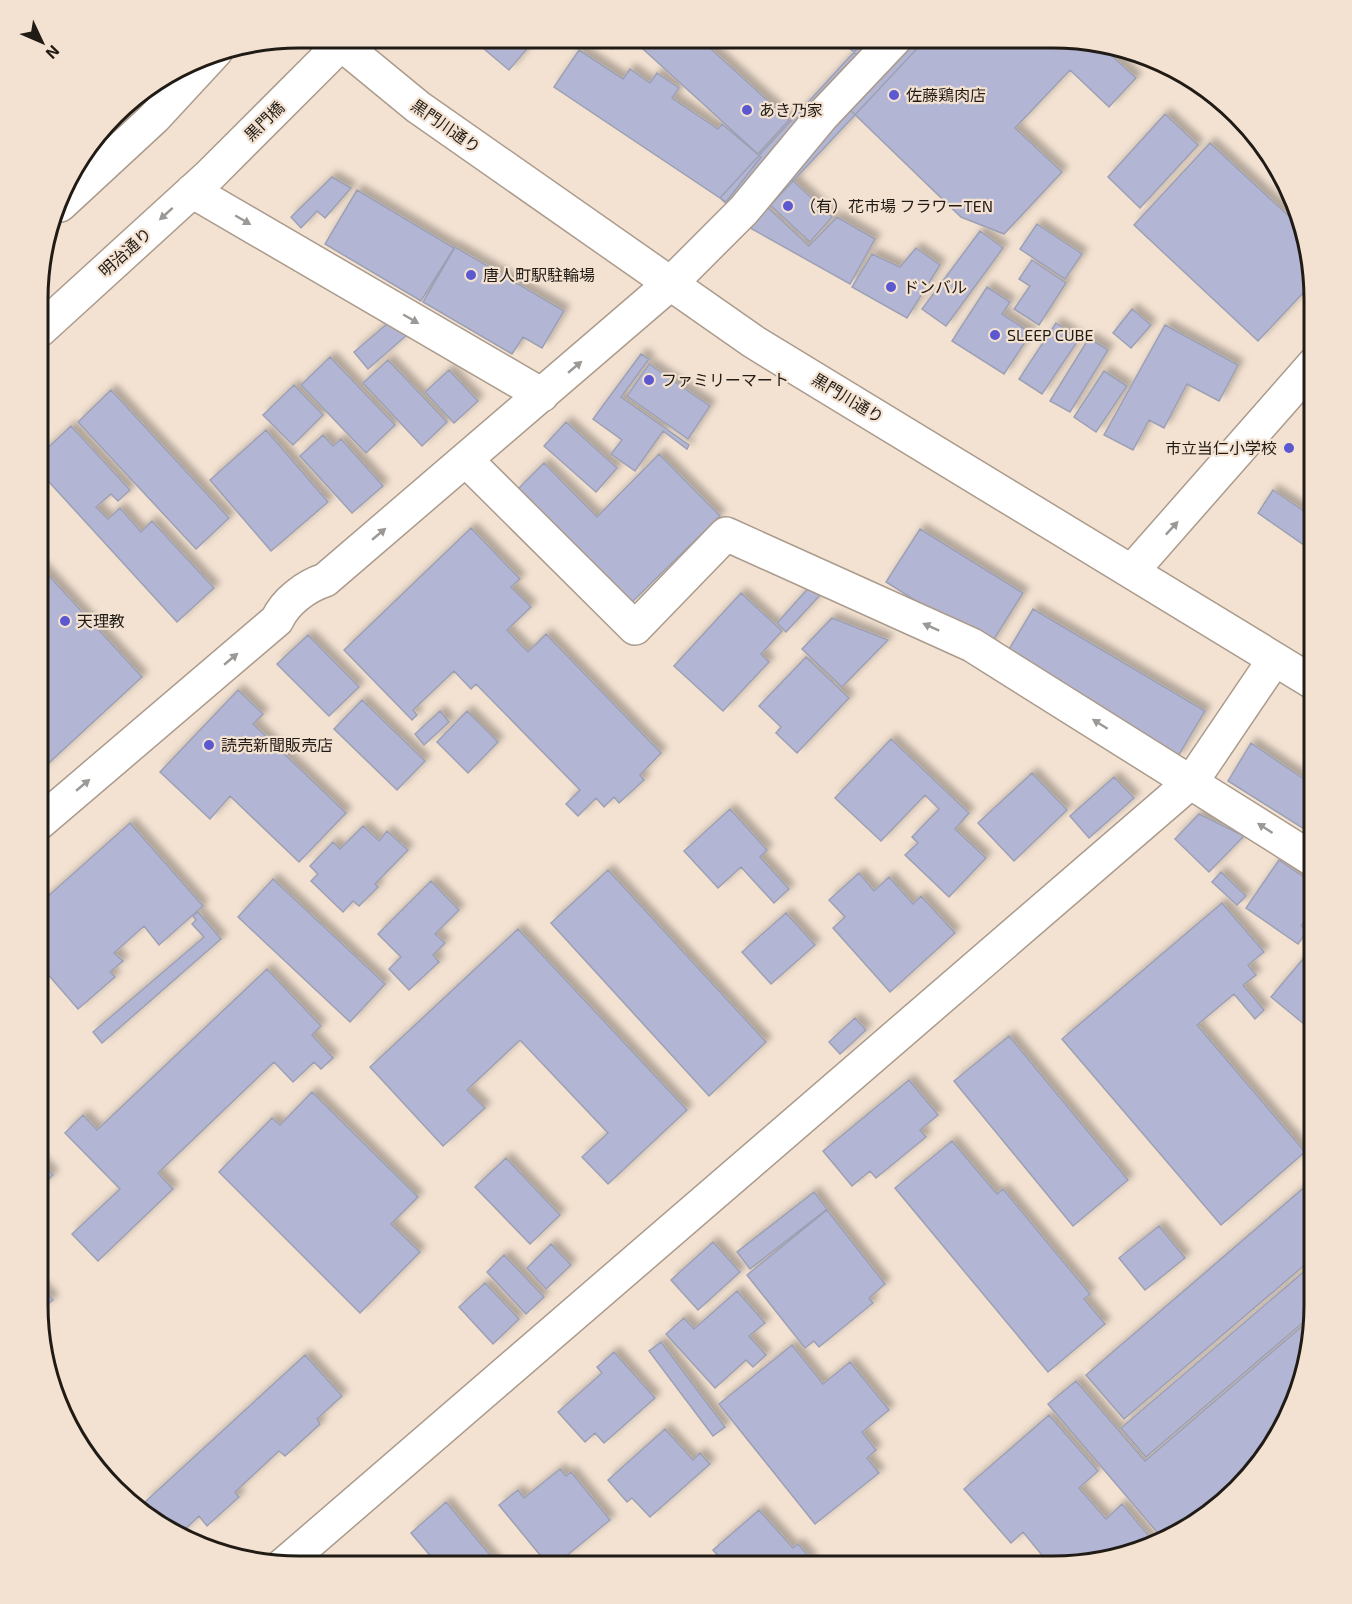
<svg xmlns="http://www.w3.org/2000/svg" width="1352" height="1604" font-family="'Exo 2','Noto Sans JP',sans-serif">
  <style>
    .building { fill: #b2b6d4; stroke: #9da0b3; stroke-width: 1.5; filter: url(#shadow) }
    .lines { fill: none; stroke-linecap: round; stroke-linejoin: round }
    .minor-casing { stroke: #ab9b8c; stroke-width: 36 }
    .minor { stroke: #fff; stroke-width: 33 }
    .oneway { fill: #9b9896 }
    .poi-dot { fill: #5b58d0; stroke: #f3e2d2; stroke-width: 2 }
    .labels { text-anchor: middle; stroke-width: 4.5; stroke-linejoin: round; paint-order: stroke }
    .poi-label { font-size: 16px; fill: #211b15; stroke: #f3e2d2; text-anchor: start }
    .street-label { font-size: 16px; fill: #211b15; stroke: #f3e2d2 }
    .rim { fill: none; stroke: #211b15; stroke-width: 3 }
  </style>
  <defs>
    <filter id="shadow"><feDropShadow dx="5.5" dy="-5.5" stdDeviation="3" flood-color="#0004"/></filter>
  </defs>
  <rect width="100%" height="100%" fill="#f3e2d2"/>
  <path class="building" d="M471,38H536L509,70Z
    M600,38H621L612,49Z
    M631,38L700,39L789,120L758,154Z
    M839,39H871L857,55Z
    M866,39H926L751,226L720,198Z
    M908,39L1087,40L1111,49L1108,52L1136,78L1109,107L1070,70L1015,128L1062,172L1004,234L961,217L845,105Z
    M579,50L623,79L630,69L650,83L657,73L679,88L672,98L718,129L722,124L761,157L726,202L554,87Z
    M1165,114L1198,145L1140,208L1108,177Z
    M1210,143L1306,232L1314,304L1303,293L1258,341L1134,225Z
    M332,177L351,188L325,218L317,211L301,228L291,217Z
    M790,178L832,217L810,242L767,202Z
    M357,190L454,248L421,301L325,244Z
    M764,204L809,246L837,217L875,239L850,284L745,225Z
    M1037,224L1082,254L1065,279L1020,249Z
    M980,231L1003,248L946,326L922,309Z
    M455,247L564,311L542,348L523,337L512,354L423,302Z
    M916,248L940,265L907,318L852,287L872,254L900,267Z
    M1032,260L1066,283L1039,325L1014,309L1030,286L1019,279Z
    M987,287L1010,302L1002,314L1031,333L1004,374L952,341Z
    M1132,309L1151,325L1131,348L1113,333Z
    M394,318L408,334L368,369L354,352Z
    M1056,323L1079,339L1042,394L1019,379Z
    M1165,325L1238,365L1219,401L1187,384L1164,428L1149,420L1133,450L1104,435Z
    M1089,338L1108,350L1070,412L1050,401Z
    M641,354L649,359L621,397L689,445L687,449L663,431L635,471L611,454L622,440L593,419Z
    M330,357L395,425L366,453L301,385Z
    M388,360L447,422L422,446L363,383Z
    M649,364L710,406L688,439L627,396Z
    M449,370L478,401L454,423L425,392Z
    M1104,371L1127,386L1096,432L1074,417Z
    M294,385L323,415L293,445L263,415Z
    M111,390L229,518L196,549L78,422Z
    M566,422L617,468L596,492L544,446Z
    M71,426L130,490L118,501L111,494L96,507L108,519L120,508L141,532L152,521L214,588L177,622L39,471V456Z
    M266,430L328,502L271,551L210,480Z
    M323,435L333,446L341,439L383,486L352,513L300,456Z
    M659,454L720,516L630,604L517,490L544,463L597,517Z
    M1273,490L1314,518V552L1258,513Z
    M471,528L520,579L511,587L531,607L507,630L528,652L546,634L661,753L640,775L644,780L619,803L614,797L604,807L596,798L578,816L566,804L580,790L476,684L471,689L454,671L413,710L417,715L412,720L344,650Z
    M920,529L1023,593L989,647L886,582Z
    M39,565L142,677L39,772Z
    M812,584L822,593L786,632L777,623Z
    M741,593L782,631L761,654L769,662L723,711L674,666Z
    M1033,609L1205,711L1177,758L1005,656Z
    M832,618L888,640L842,687L802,649Z
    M308,635L359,687L329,716L277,664Z
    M806,657L849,698L797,753L776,733L781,727L759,706Z
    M238,690L263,714L253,724L346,813L299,862L230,796L210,819L160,772Z
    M362,700L425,761L397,790L334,729Z
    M440,711L449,722L424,745L415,734Z
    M467,711L498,742L468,773L437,742Z
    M891,739L969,813L955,829L986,858L949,897L905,855L918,843L912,837L939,809L925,795L881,841L835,798Z
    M1251,743L1314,786L1312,834L1228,781Z
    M1032,773L1067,810L1014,861L978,823Z
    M1114,777L1134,798L1089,838L1070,816Z
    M730,809L767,850L760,857L789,889L774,903L741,867L718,888L684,851Z
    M1199,814L1244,836L1209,872L1175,839Z
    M130,823L203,906L159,945L144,926L114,953L123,961L110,972L115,977L78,1009L38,963V905Z
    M363,826L379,841L387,831L408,850L375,884L378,887L359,906L353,901L343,912L311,881L318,874L310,866L333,842L340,849Z
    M1279,860L1314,884V911L1312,909L1301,926L1308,930L1298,944L1246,908Z
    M608,870L766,1042L709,1096L551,923Z
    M1221,872L1246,896L1237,905L1212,882Z
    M859,873L874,891L889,877L913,904L921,896L955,933L890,992L833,928L845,917L829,900Z
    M273,879L385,984L350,1022L238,917Z
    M431,881L459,910L435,934L445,943L433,955L439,962L409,990L389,969L401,957L378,934Z
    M1222,903L1264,952L1248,965L1256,975L1243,985L1264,1010L1255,1019L1234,994L1197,1025L1305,1152L1221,1225L1062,1039Z
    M198,912L221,939L102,1043L93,1032L204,937L192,924L196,920L193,916Z
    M786,913L815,945L771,984L742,952Z
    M518,929L687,1110L608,1184L582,1157L608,1133L520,1040L467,1090L485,1108L443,1146L370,1067Z
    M1303,959L1314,968V1025L1310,1029L1271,997Z
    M267,969L321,1026L312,1035L333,1058L321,1069L314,1062L293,1082L274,1062L158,1173L173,1189L98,1261L72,1234L120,1189L65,1133L83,1115L97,1130Z
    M855,1018L866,1030L840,1054L829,1042Z
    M1009,1036L1128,1180L1073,1226L954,1081Z
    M909,1080L938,1115L920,1130L926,1137L876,1178L870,1171L852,1186L823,1151Z
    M312,1092L418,1197L391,1224L420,1252L360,1313L219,1172L272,1118L280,1125Z
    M952,1141L997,1194L1003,1189L1090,1294L1084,1299L1105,1324L1048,1372L895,1188Z
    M506,1158L560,1215L530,1244L475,1187Z
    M38,1159L53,1175L38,1189Z
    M1314,1179V1257L1124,1419L1086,1375Z
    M814,1192L827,1209L750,1269L737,1252Z
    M827,1210L885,1284L869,1298L873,1303L819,1347L814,1341L805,1348L747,1275Z
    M1159,1226L1185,1258L1145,1290L1119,1258Z
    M713,1242L740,1272L698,1310L671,1280Z
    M551,1244L571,1265L546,1289L527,1268Z
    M504,1255L544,1297L526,1314L487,1272Z
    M1314,1263V1313L1146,1457L1121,1428Z
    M38,1283L53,1300L38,1312Z
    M485,1283L519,1319L493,1344L459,1307Z
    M737,1291L765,1323L749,1336L766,1355L753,1367L746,1360L715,1388L666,1334L684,1318L694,1329Z
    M1314,1316L1301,1389L1271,1450L1183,1531L1162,1538L1048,1404L1076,1381L1145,1461Z
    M661,1342L725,1427L713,1436L649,1351Z
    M792,1345L823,1384L850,1362L889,1410L862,1432L876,1450L867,1458L879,1473L815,1524L719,1404Z
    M614,1352L655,1398L604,1443L595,1433L585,1442L558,1412L602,1373L597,1367Z
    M305,1355L342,1396L317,1419L320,1424L285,1456L279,1451L235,1492L239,1497L207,1526L199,1516L179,1535L172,1533L145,1502Z
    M1049,1415L1098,1471L1079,1488L1106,1519L1122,1504L1153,1541L1070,1566H1051L1023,1532L1011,1543L964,1489Z
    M665,1429L693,1460L700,1453L710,1464L650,1517L632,1498L627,1502L608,1480Z
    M560,1469L566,1476L571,1472L610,1520L554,1566H549L499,1505L518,1490L524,1498Z
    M446,1502L499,1566H439L411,1533Z
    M759,1510L793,1548L798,1544L812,1560L805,1566H784L780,1561L774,1566H727L713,1550Z"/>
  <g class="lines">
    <g class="minor-casing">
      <path id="minor" d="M334,38L418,107L754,342L1314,683
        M192,191L542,395
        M60,205L154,118L216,51
        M40,330L210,175L347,38
        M466,460L635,628L726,534L972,645L1314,860
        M1132,571L1314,364
        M39,823L277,620C285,602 306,586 325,580L671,283L744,210L822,116L895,39
        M282,1566L1192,781L1274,660"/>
    </g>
    <use href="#minor" class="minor"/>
  </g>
  <defs><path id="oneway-solid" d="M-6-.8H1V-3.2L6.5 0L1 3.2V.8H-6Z" transform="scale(1.5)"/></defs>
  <g class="oneway">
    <use href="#oneway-solid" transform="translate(166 214) rotate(138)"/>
    <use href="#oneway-solid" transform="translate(243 220) rotate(30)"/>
    <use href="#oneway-solid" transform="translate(411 319) rotate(30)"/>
    <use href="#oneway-solid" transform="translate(575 367) rotate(-40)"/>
    <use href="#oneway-solid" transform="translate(1172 528) rotate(-47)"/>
    <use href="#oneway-solid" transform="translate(379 534) rotate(-40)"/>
    <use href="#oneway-solid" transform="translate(931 627) rotate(-156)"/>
    <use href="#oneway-solid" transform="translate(231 659) rotate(-40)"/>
    <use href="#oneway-solid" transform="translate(1100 724) rotate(-148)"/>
    <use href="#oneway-solid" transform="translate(83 785) rotate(-40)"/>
    <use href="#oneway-solid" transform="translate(1265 828) rotate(-147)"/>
  </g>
  <g class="poi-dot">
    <circle cx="894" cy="95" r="6"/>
    <circle cx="747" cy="110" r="6"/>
    <circle cx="788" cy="206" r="6"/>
    <circle cx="471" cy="275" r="6"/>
    <circle cx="891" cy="287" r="6"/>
    <circle cx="995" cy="335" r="6"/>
    <circle cx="649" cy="380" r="6"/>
    <circle cx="1289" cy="448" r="6"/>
    <circle cx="65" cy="621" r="6"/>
    <circle cx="209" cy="745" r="6"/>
  </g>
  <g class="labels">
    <g class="poi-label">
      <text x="906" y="101">佐藤鶏肉店</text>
      <text x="759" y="116">あき乃家</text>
      <text x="800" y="212">（有）花市場 フラワーTEN</text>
      <text x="483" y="281">唐人町駅駐輪場</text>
      <text x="903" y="293">ドンバル</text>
      <text x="1007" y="341">SLEEP CUBE</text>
      <text x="661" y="386">ファミリーマート</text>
      <text x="1277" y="454" text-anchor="end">市立当仁小学校</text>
      <text x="77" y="627">天理教</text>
      <text x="221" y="751">読売新聞販売店</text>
    </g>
    <g class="street-label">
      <text transform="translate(264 121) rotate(-44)" y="6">黒門橋</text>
      <text transform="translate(446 126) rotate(35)" y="6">黒門川通り</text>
      <text transform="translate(125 252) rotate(-42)" y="6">明治通り</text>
      <text transform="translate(848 398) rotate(31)" y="6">黒門川通り</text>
    </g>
  </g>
  <path d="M0 0H1352V1604H0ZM299 48H1053A251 251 0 0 1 1304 299V1305A251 251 0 0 1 1053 1556H299A251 251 0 0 1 48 1305V299A251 251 0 0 1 299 48Z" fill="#f3e2d2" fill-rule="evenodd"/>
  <path class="rim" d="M299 48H1053A251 251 0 0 1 1304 299V1305A251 251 0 0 1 1053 1556H299A251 251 0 0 1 48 1305V299A251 251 0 0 1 299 48Z"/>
  <g transform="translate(42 42) rotate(134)" stroke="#f3e2d2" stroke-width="4.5" paint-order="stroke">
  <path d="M0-4.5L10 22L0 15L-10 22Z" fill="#211b15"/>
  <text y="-9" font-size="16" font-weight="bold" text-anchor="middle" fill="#211b15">N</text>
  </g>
</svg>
